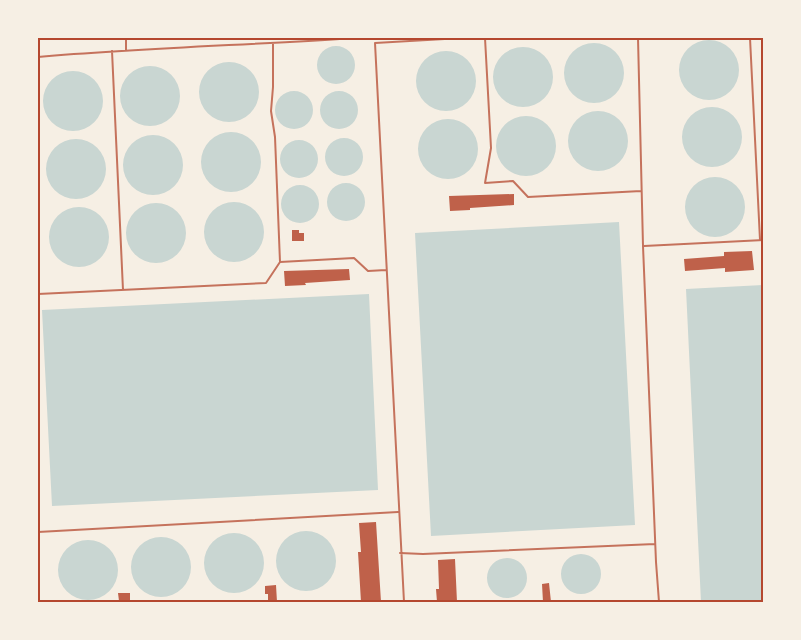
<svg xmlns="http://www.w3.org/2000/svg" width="801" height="640" font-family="Montserrat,sans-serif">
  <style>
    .water { fill: #c9d6d2 }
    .building { fill: #bf614a }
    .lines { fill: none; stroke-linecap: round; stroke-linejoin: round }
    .service { stroke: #c5725c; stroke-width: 2 }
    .neatline { fill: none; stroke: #b5482f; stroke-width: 2 }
  </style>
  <rect width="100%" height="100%" fill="#f6efe4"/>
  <path class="water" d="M679 70a30 30 0 1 1 60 0a30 30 0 1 1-60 0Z
    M564 73a30 30 0 1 1 60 0a30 30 0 1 1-60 0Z
    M317 65a19 19 0 1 1 38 0a19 19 0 1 1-38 0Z
    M493 77a30 30 0 1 1 60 0a30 30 0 1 1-60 0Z
    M416 81a30 30 0 1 1 60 0a30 30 0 1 1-60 0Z
    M199 92a30 30 0 1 1 60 0a30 30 0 1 1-60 0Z
    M120 96a30 30 0 1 1 60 0a30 30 0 1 1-60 0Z
    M43 101a30 30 0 1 1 60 0a30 30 0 1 1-60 0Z
    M275 110a19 19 0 1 1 38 0a19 19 0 1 1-38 0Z
    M320 110a19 19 0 1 1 38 0a19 19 0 1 1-38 0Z
    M682 137a30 30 0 1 1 60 0a30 30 0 1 1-60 0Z
    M568 141a30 30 0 1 1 60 0a30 30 0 1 1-60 0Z
    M496 146a30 30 0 1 1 60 0a30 30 0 1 1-60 0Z
    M418 149a30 30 0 1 1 60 0a30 30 0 1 1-60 0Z
    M201 162a30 30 0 1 1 60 0a30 30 0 1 1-60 0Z
    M123 165a30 30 0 1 1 60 0a30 30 0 1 1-60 0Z
    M325 157a19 19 0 1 1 38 0a19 19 0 1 1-38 0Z
    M46 169a30 30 0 1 1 60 0a30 30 0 1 1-60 0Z
    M280 159a19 19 0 1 1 38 0a19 19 0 1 1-38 0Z
    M685 207a30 30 0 1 1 60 0a30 30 0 1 1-60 0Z
    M327 202a19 19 0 1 1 38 0a19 19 0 1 1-38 0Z
    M281 204a19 19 0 1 1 38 0a19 19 0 1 1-38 0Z
    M204 232a30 30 0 1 1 60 0a30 30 0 1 1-60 0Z
    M126 233a30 30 0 1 1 60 0a30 30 0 1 1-60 0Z
    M49 237a30 30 0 1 1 60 0a30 30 0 1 1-60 0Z
    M619,222L635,525L431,536L415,233Z
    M763,285V602H701L686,289Z
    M369,294L378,490L52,506L42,310Z
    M276 561a30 30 0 1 1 60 0a30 30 0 1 1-60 0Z
    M204 563a30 30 0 1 1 60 0a30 30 0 1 1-60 0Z
    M131 567a30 30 0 1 1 60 0a30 30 0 1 1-60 0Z
    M58 570a30 30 0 1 1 60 0a30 30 0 1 1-60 0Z
    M561 574a20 20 0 1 1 40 0a20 20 0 1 1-40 0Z
    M487 578a20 20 0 1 1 40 0a20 20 0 1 1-40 0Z"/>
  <path class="building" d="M514,194V205L470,208V210L450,211L449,196Z
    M292,230H299V233H304V241H292Z
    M752,251L754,270L725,272V268L685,271L684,259L724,256V252Z
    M349,269L350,280L305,283L306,285L285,286L284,271Z
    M376,522L381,602H361L358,552H361L359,523Z
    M455,559L457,602H437L436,589H439L438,560Z
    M549,583L551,602H543L542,584Z
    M276,585L277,602H268V594H265V586Z
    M118,593H130V602L119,601Z"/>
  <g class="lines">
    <path class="service" d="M126,38V50
      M485,38L491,148L485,183L513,181L528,197L641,191
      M638,38L643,246L656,562L659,602
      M750,38L760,240
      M273,44V87L271,111L275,137L280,262
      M112,51L123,290
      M38,57C144,48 250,45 356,38
      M644,246L764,240
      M38,294L266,283L280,262L354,258L368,271L386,270
      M38,532L398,512
      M400,553L423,554L655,544
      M38,592V602
      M404,602L375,43L462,38"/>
  </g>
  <rect width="801" height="640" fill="none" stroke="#f6efe4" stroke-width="78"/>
  <rect x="39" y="39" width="723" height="562" class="neatline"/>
</svg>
